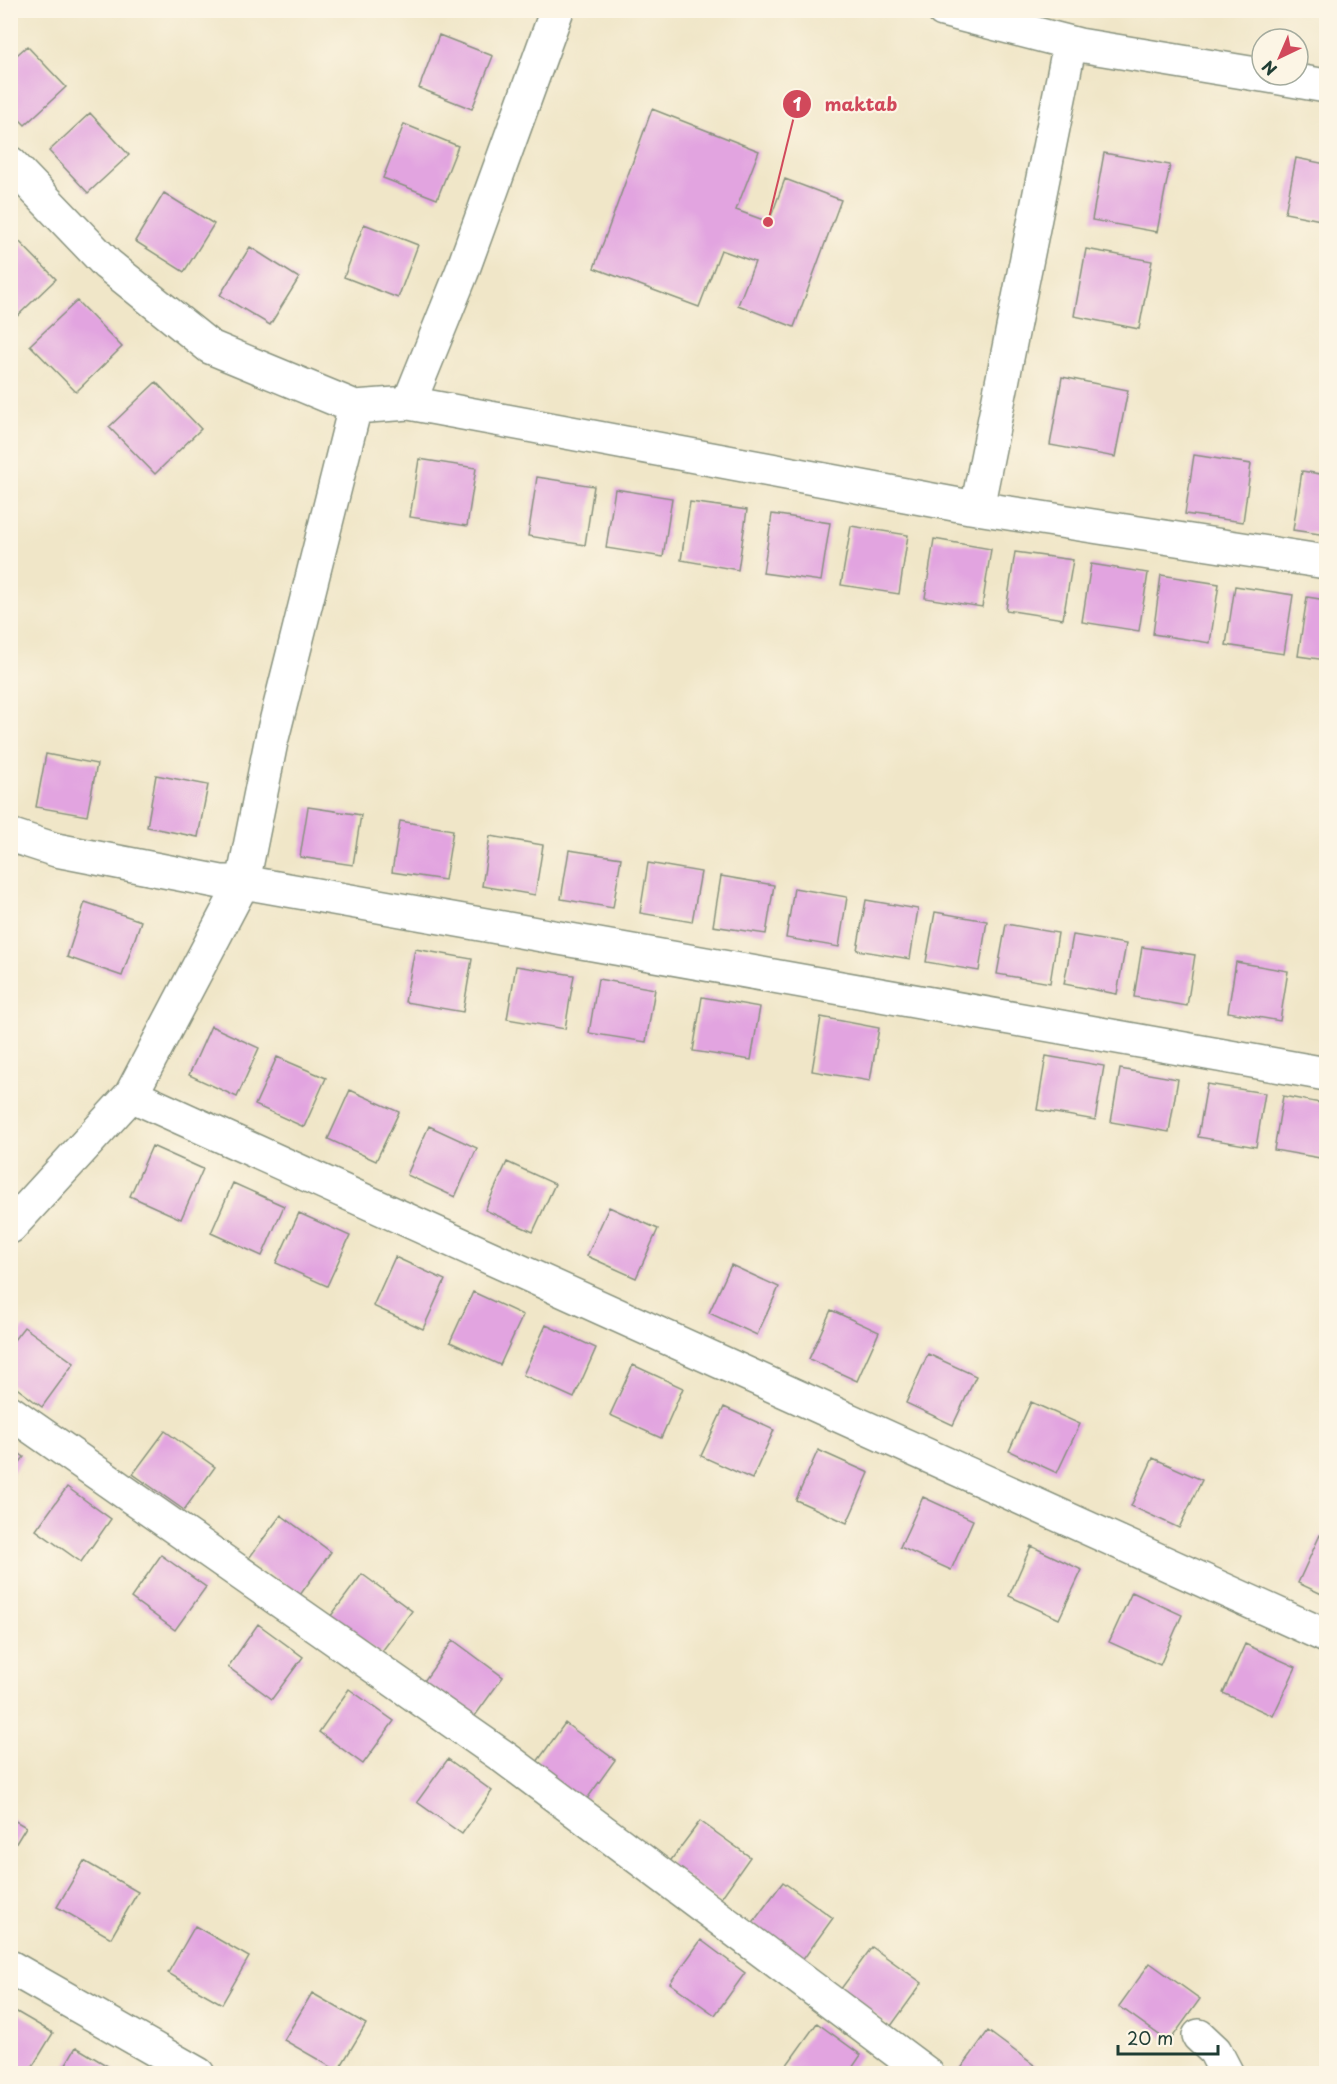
<svg xmlns="http://www.w3.org/2000/svg" width="1337" height="2084" font-family="'Playpen Sans',sans-serif">
  <style>
    .building { fill: #e2a4e0 }
    .lines { fill: none; stroke-linecap: round; stroke-linejoin: round }
    .minor-casing { stroke: #88927e; stroke-width: 36 }
    .minor { stroke: #fff; stroke-width: 33 }
    .leader { fill: none; stroke: #d1495b; stroke-width: 2 }
    .callout-dot { fill: #d1495b; stroke: #fcf5e5; stroke-width: 2 }
    .mark-label { font-size: 18px; text-anchor: middle; font-weight: bold; fill: #fff }
    .callout-label { font-size: 18px; text-anchor: middle; font-weight: bold; fill: #d1495b; stroke: #fcf5e5; stroke-width: 4.5; stroke-linejoin: round; paint-order: stroke }
  </style>
  <rect width="100%" height="100%" fill="#fcf5e5"/>
  <filter id="ink" filterUnits="userSpaceOnUse"><feTurbulence type="fractalNoise" baseFrequency=".0167" numOctaves="2"/><feDisplacementMap in="SourceGraphic" scale="12" xChannelSelector="R" yChannelSelector="G"/><feConvolveMatrix kernelMatrix="1 2 1 2 8 2 1 2 1" color-interpolation-filters="sRGB"/></filter>
  <filter id="wash" filterUnits="userSpaceOnUse"><feTurbulence type="fractalNoise" baseFrequency=".008" numOctaves="4" result="noise"/><feDisplacementMap in="SourceGraphic" scale="24" xChannelSelector="R" yChannelSelector="G"/><feGaussianBlur stdDeviation="1.35" result="paint"/><feColorMatrix in="noise" values="0 0 0 0 0 0 0 0 0 0 0 0 0 0 0 0 0 1.4 0 .05"/><feComposite in="paint" operator="in"/></filter>
  <g filter="url(#wash)">
    <rect width="100%" height="100%" fill="#f0e6c8"/>
    <g id="blocks">
      <path class="building" d="M439,35L493,56L472,109L419,88Z
        M27,46L66,87L25,125L10,110V61Z
        M652,109L759,151L736,210L769,222L785,179L841,200L794,327L738,305L755,262L721,250L699,307L594,268Z
        M90,113L129,155L88,193L49,151Z
        M404,124L458,146L437,199L383,178Z
        M1104,153L1170,165L1157,232L1092,220Z
        M1296,158L1326,164V221L1285,213Z
        M164,193L214,224L184,272L135,241Z
        M364,224L418,245L398,298L344,277Z
        M10,232L56,279L10,323Z
        M250,247L299,278L270,325L220,295Z
        M1086,249L1152,261L1139,329L1074,316Z
        M77,301L122,347L76,392L30,345Z
        M1062,377L1128,390L1115,457L1050,445Z
        M156,382L201,429L155,474L109,427Z
        M1194,455L1251,464L1243,522L1185,514Z
        M419,459L476,468L467,526L410,517Z
        M1302,471L1326,475V535L1293,530Z
        M537,477L594,486L585,545L528,536Z
        M615,489L672,498L663,557L606,548Z
        M690,502L747,510L738,570L681,560Z
        M772,514L830,523L821,581L763,573Z
        M851,526L908,535L899,594L841,585Z
        M934,539L991,549L982,607L925,598Z
        M1015,552L1073,560L1063,619L1006,610Z
        M1091,564L1148,573L1139,631L1082,622Z
        M1161,575L1219,584L1210,643L1153,634Z
        M1235,586L1293,595L1284,654L1226,645Z
        M1307,597L1326,600V660L1298,656Z
        M46,754L97,764L87,816L36,807Z
        M156,775L208,785L198,837L147,827Z
        M308,807L361,815L353,865L300,857Z
        M400,821L453,830L445,880L392,872Z
        M490,836L543,845L535,895L482,886Z
        M569,850L621,858L613,908L561,899Z
        M648,863L701,872L692,922L640,913Z
        M721,876L774,885L766,934L713,926Z
        M794,888L847,897L839,947L786,938Z
        M866,900L918,909L910,959L857,950Z
        M85,902L141,921L122,976L67,957Z
        M935,912L987,921L979,971L926,962Z
        M1006,924L1058,933L1050,983L997,974Z
        M1073,935L1126,944L1117,994L1064,984Z
        M1142,947L1195,955L1187,1006L1134,997Z
        M415,949L472,959L463,1012L405,1002Z
        M1236,962L1288,971L1280,1021L1228,1012Z
        M516,966L574,975L565,1029L507,1019Z
        M598,979L655,989L646,1042L589,1033Z
        M702,997L760,1007L751,1060L693,1051Z
        M821,1017L879,1028L870,1081L812,1071Z
        M211,1026L259,1048L237,1097L189,1075Z
        M1046,1056L1104,1066L1095,1120L1037,1110Z
        M277,1057L326,1078L304,1127L255,1105Z
        M1120,1069L1178,1079L1169,1132L1111,1122Z
        M1207,1084L1265,1093L1256,1147L1198,1137Z
        M350,1090L399,1112L376,1161L328,1139Z
        M1283,1096L1326,1104V1159L1274,1150Z
        M429,1126L477,1148L455,1197L407,1175Z
        M152,1146L203,1169L181,1219L130,1196Z
        M507,1162L555,1184L533,1232L485,1210Z
        M233,1183L284,1206L262,1256L211,1233Z
        M609,1207L658,1229L636,1278L587,1256Z
        M299,1213L350,1236L327,1286L276,1263Z
        M395,1257L445,1280L423,1329L373,1306Z
        M731,1265L779,1287L757,1335L709,1313Z
        M473,1292L523,1315L500,1365L450,1342Z
        M831,1310L879,1332L857,1381L809,1359Z
        M546,1325L596,1348L574,1398L523,1375Z
        M24,1327L74,1363L42,1407L10,1383V1345Z
        M928,1354L976,1376L953,1425L906,1403Z
        M633,1365L683,1388L661,1438L610,1415Z
        M1031,1402L1080,1424L1057,1473L1009,1451Z
        M724,1407L774,1430L752,1479L701,1456Z
        M165,1431L215,1467L184,1510L133,1474Z
        M10,1447L24,1457L10,1476Z
        M818,1450L869,1473L847,1523L796,1500Z
        M1153,1458L1202,1480L1179,1528L1131,1506Z
        M67,1487L111,1519L81,1562L36,1530Z
        M923,1497L973,1520L951,1570L900,1547Z
        M281,1515L331,1552L300,1595L249,1558Z
        M1320,1535L1326,1538V1596L1298,1583Z
        M1031,1546L1082,1570L1059,1619L1009,1596Z
        M161,1555L206,1587L175,1630L131,1598Z
        M362,1574L412,1611L380,1654L330,1617Z
        M1132,1592L1182,1615L1160,1665L1109,1642Z
        M258,1624L303,1657L272,1699L228,1667Z
        M453,1640L503,1677L472,1720L422,1684Z
        M1245,1644L1296,1667L1273,1716L1223,1693Z
        M349,1689L394,1721L363,1764L319,1732Z
        M565,1723L615,1760L584,1803L534,1766Z
        M448,1759L492,1791L462,1834L417,1802Z
        M10,1818L26,1827L10,1853Z
        M700,1821L750,1857L719,1901L668,1864Z
        M84,1861L138,1892L111,1938L57,1907Z
        M783,1882L833,1918L802,1961L751,1925Z
        M195,1926L249,1957L222,2004L168,1973Z
        M701,1940L745,1973L715,2015L670,1983Z
        M872,1947L922,1983L891,2026L840,1990Z
        M1150,1963L1200,1999L1169,2042L1119,2006Z
        M312,1993L366,2024L338,2071L284,2040Z
        M10,2008L53,2033L28,2074H10Z
        M817,2023L861,2055L848,2074H797L786,2066Z
        M988,2031L1038,2068L1034,2074H957Z
        M76,2047L121,2074H60Z"/>
    </g>
  </g>
  <g filter="url(#ink)">
    <use href="#blocks" fill-opacity="0" stroke="#88927e" stroke-width="1.5"/>
    <g class="lines">
      <g class="minor-casing">
        <path id="minor" d="M943,10L1079,45L1262,75
          M1263,75L1326,86
          M10,163L107,264L210,347L355,407L409,403L970,507L1326,562
          M409,403L462,272L557,10
          M977,508L1070,43
          M10,835L56,850L221,882H243L1326,1074
          M131,1095L1326,1636
          M10,1227L131,1095L243,882L271,742L355,407
          M10,1412L505,1758L927,2074
          M10,1967L198,2074
          M1199,2036L1215,2051L1227,2074"/>
      </g>
      <use href="#minor" class="minor"/>
    </g>
  </g>
  <path class="leader" d="M768 222L797 104"/>
  <g class="callout-dot">
    <circle cx="768" cy="222" r="6"/>
    <circle cx="797" cy="104" r="15"/>
  </g>
  <g class="mark-label">
    <text x="797" y="111">1</text>
  </g>
  <g class="callout-label">
    <text x="861" y="111">maktab</text>
  </g>
  <rect width="1337" height="2084" fill="none" stroke="#fcf5e5" stroke-width="36"/>
  <g transform="translate(1280 57) rotate(224)"><circle r="28" fill="#fcf5e5" stroke="#a4ab9e" stroke-width="1.5"/>
  <path d="M0-4.5L10 22L0 15L-10 22Z" fill="#d1495b"/>
  <text y="-9" font-size="16" font-weight="bold" text-anchor="middle" fill="#1f3d34">N</text>
  </g>
  <path d="M1118 2045v9h100v-9" fill="none" stroke="#1f3d34" stroke-width="3"/>
  <text x="1127" y="2045" font-size="18" fill="#1f3d34" stroke="#fcf5e5" stroke-width="4.5" paint-order="stroke">20 m</text>
</svg>
